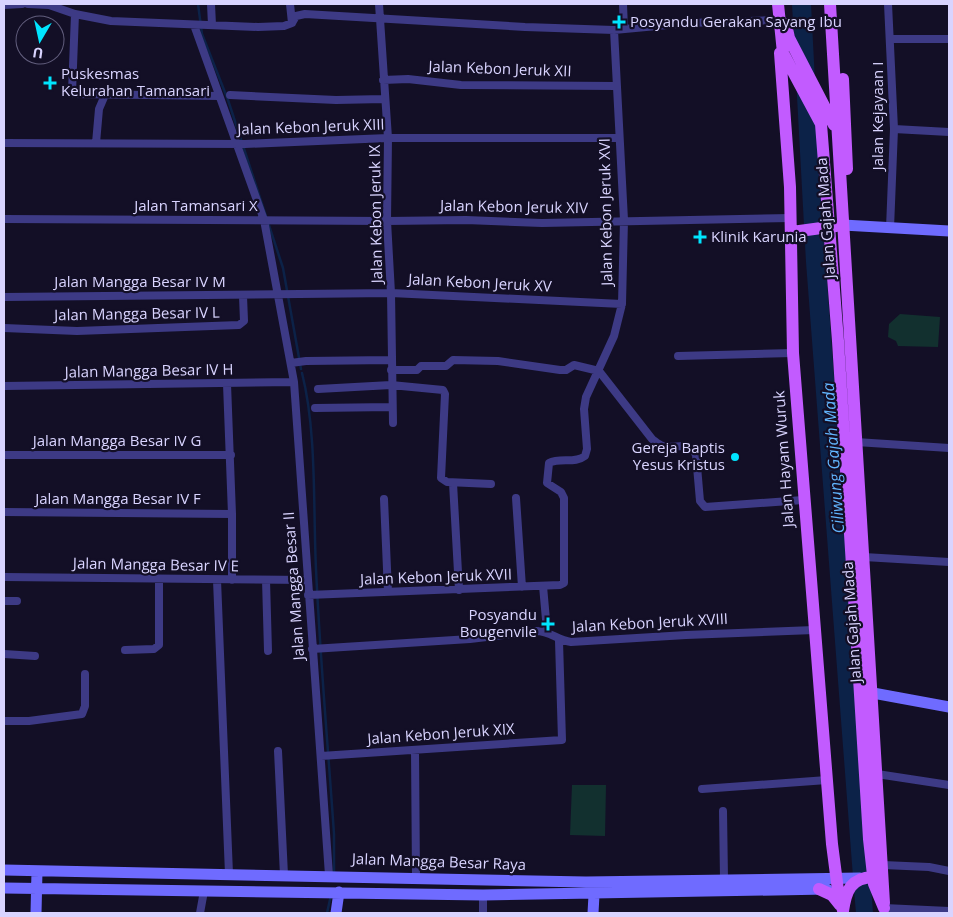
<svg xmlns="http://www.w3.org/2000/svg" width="953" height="917" font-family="'Open Sans',sans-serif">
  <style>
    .green { fill: #12302f }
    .water { fill: #0c2248 }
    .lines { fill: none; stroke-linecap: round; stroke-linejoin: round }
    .stream { stroke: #0c2248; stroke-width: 2.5 }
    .street { stroke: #3d3a85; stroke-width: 8 }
    .secondary { stroke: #6f6bff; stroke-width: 11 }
    .primary { stroke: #c25bff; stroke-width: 12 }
    .poi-dot { fill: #00e5ff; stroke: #130f26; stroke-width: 2 }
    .labels { text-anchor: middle; stroke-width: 4.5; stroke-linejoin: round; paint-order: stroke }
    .poi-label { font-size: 15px; fill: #d9d4ff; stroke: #130f26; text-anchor: start }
    .street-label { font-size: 15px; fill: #d9d4ff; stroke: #130f26 }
    .water-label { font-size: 16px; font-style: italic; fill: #62b6ff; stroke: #130f26 }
  </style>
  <rect width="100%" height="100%" fill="#130f26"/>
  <path class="green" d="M900,314L940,317L938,347L898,346L896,341L888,337L889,324Z
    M572,785H606L605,836L570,835Z"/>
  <path class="water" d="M792,4H811L821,198L873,913H856L854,890L806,262Z"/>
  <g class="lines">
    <path class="stream" d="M198,4L202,34L228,100L283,268L301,369
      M302,373C317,432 313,508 316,569C320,658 328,746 334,834V872
      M327,913L331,895"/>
    <path class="street" d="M28,4L49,5L75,14L111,21L258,27L284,26L292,23L296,16L305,14L525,27L614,30L689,23L777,20
      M211,4L212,25
      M290,4L292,23
      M379,4L388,138L387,221L391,293L393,423
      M623,4L624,29
      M888,4L894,129L890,228
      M4,5L22,4
      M75,14L72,92L74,94L219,96
      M194,25L264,220L294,382L329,875
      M891,39H949
      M383,80L408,79L461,85L616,86
      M230,95L336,100L384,99
      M894,129L949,132
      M4,143L245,144L388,138H619
      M96,143L99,109L105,95
      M4,219L387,221L466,220L542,223L791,218
      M4,297L391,293L622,304
      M4,328L77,331L239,325L244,321L243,296
      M678,356L793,353
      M291,363L306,361L391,360
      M391,370H417L421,366H446L453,360L498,361L560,370H566L574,365L599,371
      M599,371L652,439C655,441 659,445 663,446C675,450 689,439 696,455L700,501L705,507L803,500
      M227,384L232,514V580
      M4,386L294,382
      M318,389L391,385L443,390L445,394L441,478L447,482L491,484
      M315,408L392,407
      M856,442L949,448
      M4,455H231
      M453,483L459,590
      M516,498L522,587
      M384,499L388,592
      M4,512L232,514
      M864,557L949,562
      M4,577L308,580
      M217,580L229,874
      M266,580L268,651
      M543,586L547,631
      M308,595L560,585L564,583V498L561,492L547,483L549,463C560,457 575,464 585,456L587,449L584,409L586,397L614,336L622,304L624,220L614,30
      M4,601H17
      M312,649L470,639L536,631C550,631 557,640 571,642L686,635L814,630
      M125,650L154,649L159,645V579
      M4,654L35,656
      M4,721H29L82,714L85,706V674
      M415,750L416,878
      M278,751L284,875
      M321,756L562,740L559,641
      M877,774L949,785
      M702,789L827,780
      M723,811L724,879
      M883,865L929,867L949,871
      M884,908L949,911
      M200,913L204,891
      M483,913V895"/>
    <path class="secondary" d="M843,225L949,231
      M873,693L949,707
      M4,870L586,882L860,878
      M4,888L483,895L827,889
      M36,913L37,871
      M336,913L339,892
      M593,913L594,895"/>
    <path class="primary" d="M778,4L783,53L821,124L838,341L869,839L874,884L884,908
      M830,4L884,903
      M786,24L789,38L834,125
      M780,53L790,187L793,353L832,844L839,898L843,910
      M843,79L847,169
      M792,232L836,226
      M819,889L832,895L840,905
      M843,911C846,890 851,878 873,877"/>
  </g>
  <g class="poi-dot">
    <path d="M616.5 14.5h5v5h5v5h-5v5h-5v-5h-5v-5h5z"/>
    <path d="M47.5 75.5h5v5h5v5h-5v5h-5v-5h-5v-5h5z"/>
    <path d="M697.5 229.5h5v5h5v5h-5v5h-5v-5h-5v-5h5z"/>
    <circle cx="735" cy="457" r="5"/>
    <path d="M545.5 616.5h5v5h5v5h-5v5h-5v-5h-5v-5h5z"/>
  </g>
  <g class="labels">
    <g class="poi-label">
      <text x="630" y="27">Posyandu Gerakan Sayang Ibu</text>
      <text x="61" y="79">Puskesmas<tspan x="61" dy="17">Kelurahan Tamansari</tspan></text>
      <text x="711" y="242">Klinik Karunia</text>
      <text x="725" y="453" text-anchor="end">Gereja Baptis<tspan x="725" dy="17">Yesus Kristus</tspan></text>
      <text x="537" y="620" text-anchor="end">Posyandu<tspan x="537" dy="17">Bougenvile</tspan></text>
    </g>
    <g class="street-label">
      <text transform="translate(500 69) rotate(2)" y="5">Jalan Kebon Jeruk XII</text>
      <text transform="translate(878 116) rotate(-90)" y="5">Jalan Kejayaan I</text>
      <text transform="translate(311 127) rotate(-2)" y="5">Jalan Kebon Jeruk XIII</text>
      <text x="196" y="211">Jalan Tamansari X</text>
      <text transform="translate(514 207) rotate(1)" y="5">Jalan Kebon Jeruk XIV</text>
      <text transform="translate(606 212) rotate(-91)" y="5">Jalan Kebon Jeruk XVI</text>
      <text transform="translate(376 214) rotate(-91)" y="5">Jalan Kebon Jeruk IX</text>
      <text transform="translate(826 218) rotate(-94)" y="5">Jalan Gajah Mada</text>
      <text x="140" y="287">Jalan Mangga Besar IV M</text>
      <text transform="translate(480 283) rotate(3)" y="5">Jalan Kebon Jeruk XV</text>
      <text transform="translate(137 314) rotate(-1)" y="5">Jalan Mangga Besar IV L</text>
      <text transform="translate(149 371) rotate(-1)" y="5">Jalan Mangga Besar IV H</text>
      <text x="117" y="446">Jalan Mangga Besar IV G</text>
      <text transform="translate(784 459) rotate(-94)" y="5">Jalan Hayam Wuruk</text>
      <text x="118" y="504">Jalan Mangga Besar IV F</text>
      <text transform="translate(156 565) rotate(1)" y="5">Jalan Mangga Besar IV E</text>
      <text transform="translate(436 577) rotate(-2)" y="5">Jalan Kebon Jeruk XVII</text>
      <text transform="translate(294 586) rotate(-94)" y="5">Jalan Mangga Besar II</text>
      <text transform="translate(852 622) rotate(-94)" y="5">Jalan Gajah Mada</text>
      <text transform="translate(650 623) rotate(-3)" y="5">Jalan Kebon Jeruk XVIII</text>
      <text transform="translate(441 734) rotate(-4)" y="5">Jalan Kebon Jeruk XIX</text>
      <text transform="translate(439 862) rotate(2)" y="5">Jalan Mangga Besar Raya</text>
    </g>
    <g class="water-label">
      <text transform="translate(833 458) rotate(-94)" y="6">Ciliwung Gajah Mada</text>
    </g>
  </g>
  <rect width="953" height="917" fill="none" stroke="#d9d4ff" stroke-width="10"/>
  <g transform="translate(40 40) rotate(189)"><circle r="24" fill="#130f26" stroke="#625e7d"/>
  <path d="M0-4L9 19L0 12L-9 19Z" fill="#00e5ff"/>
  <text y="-8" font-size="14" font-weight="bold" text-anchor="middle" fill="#d9d4ff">U</text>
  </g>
</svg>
